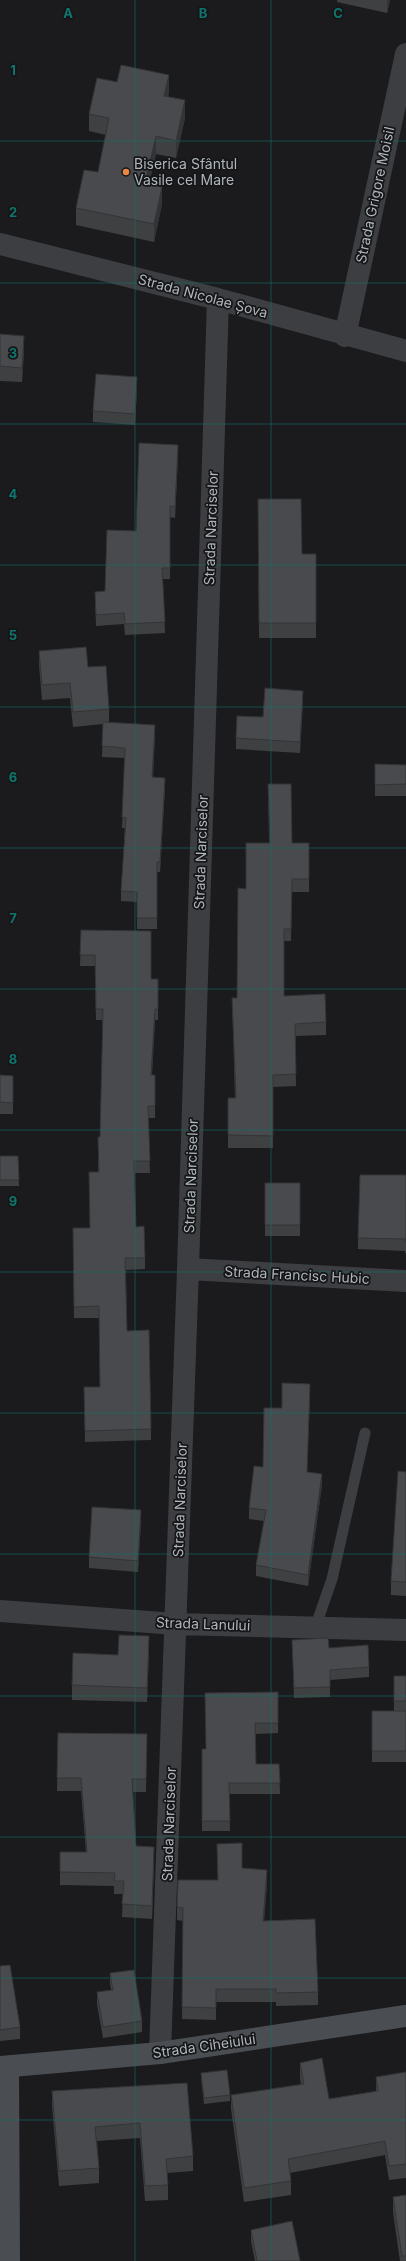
<svg xmlns="http://www.w3.org/2000/svg" width="406" height="2261" font-family="Inter,sans-serif">
  <style>
    .lines { fill: none; stroke-linecap: round; stroke-linejoin: round }
    .lane { stroke: #3c3e42; stroke-width: 11 }
    .street { stroke: #3c3e42; stroke-width: 22 }
    .secondary { stroke: #4a4e52; stroke-width: 22 }
    .wall { fill: #3e4042 }
    .shaded-wall { fill: #323436 }
    .building { fill: #484a4d; stroke: #323436 }
    .grid { fill: none; stroke: #0f766e; stroke-width: 1; stroke-opacity: 0.55 }
    .poi-dot { fill: #e88948; stroke: #161618; stroke-width: 1.5 }
    .labels { text-anchor: middle; stroke-width: 3.5; stroke-linejoin: round; paint-order: stroke }
    .poi-label { font-size: 14px; fill: #aeb6bb; stroke: #161618; text-anchor: start }
    .street-label { font-size: 14px; fill: #aeb6bb; stroke: #161618 }
    .grid-label { font-size: 13px; text-anchor: middle; font-weight: bold; fill: #0f766e; stroke: #161618; stroke-width: 3.5; stroke-linejoin: round; paint-order: stroke }
  </style>
  <rect width="100%" height="100%" fill="#1b1b1d"/>
  <g class="lines">
    <path class="lane" d="M315,1628L332,1579L365,1433"/>
    <path class="street" d="M0,244L218,299L406,351
      M345,336L406,54
      M188,1269L406,1281
      M0,1611L176,1624L406,1630
      M160,2053L188,1269L218,299"/>
    <path class="secondary" d="M0,2067L160,2053L406,2016
      M8,2067L9,2261"/>
  </g>
  <path class="wall" d="M337,0H390L387,13L337,2Z
    M169,92L168,97L185,118L176,158L156,154L149,184L162,204L154,242L76,225V208L98,172L106,135L89,131V114Z
    M0,334L24,351L22,382L0,381Z
    M137,388L135,425L93,422V411Z
    M178,456L175,518L170,517V579H163L165,633L125,635L124,624L96,626L95,592L105,591L136,531Z
    M258,499L302,554H316V638H259Z
    M39,651L109,709V722L155,736L153,777L165,788L160,872H157V929H137V902L121,901V891L125,828H122L125,758L102,757L103,724L73,727L70,698L42,700L39,665Z
    M303,702L300,753L236,749V738L263,717Z
    M375,764L406,765V796H375Z
    M268,784L292,843H309V892H292L291,941H284V996L326,1022V1035L295,1036L296,1086L273,1087V1148H228V1098H235L232,998H237L246,889L269,843Z
    M81,930L151,979H158V1020H155L152,1075H155V1118H148L150,1173H134L136,1227L145,1258V1269L126,1270L127,1331L151,1429V1440L85,1442L84,1387H100L99,1318H74L73,1228H90L89,1172H98V1137H100L103,1020H96L95,966H80Z
    M0,1075L13,1076V1114H0Z
    M0,1156H18L19,1186H0Z
    M406,1175V1253H405V1251L358,1249V1238Z
    M265,1183H300V1236H265Z
    M310,1395L307,1472L322,1485L308,1586L256,1576V1565L264,1521L249,1519V1508L282,1408Z
    M406,1472V1596L391,1595V1581Z
    M141,1521L138,1572L89,1568V1557Z
    M292,1640L329,1648L369,1667V1677L330,1680V1697L294,1698Z
    M149,1650L147,1702L72,1700V1685L118,1655Z
    M394,1676H406V1762H372V1711H394Z
    M278,1692V1733L255,1734L256,1764H279L280,1794H229L230,1831H202V1749H206Z
    M58,1733L147,1734L146,1792H133L136,1846L154,1860L152,1919L122,1917L123,1894H114V1886L60,1885V1852H86L81,1791H57Z
    M217,1844L242,1868L267,1883L264,1921L318,1992V2005L276,2006V2002H216V2020L182,2019L183,1921L177,1920V1907L218,1880Z
    M0,1966L20,2027V2039L0,2041Z
    M110,1973L142,2021V2032L103,2038L97,2004V1992L111,1990L110,1984Z
    M300,2063L329,2099L376,2091V2077L406,2072V2178L389,2180L385,2155L290,2173L291,2181V2195L244,2202L231,2109V2095L301,2085L300,2077Z
    M201,2073L230,2095V2101L204,2104L201,2079Z
    M187,2083L193,2156V2171L167,2173L168,2185V2200L145,2201L140,2138L97,2141L99,2168V2183L59,2186L52,2106V2091Z
    M406,2195V2261H400L393,2212V2197Z
    M251,2230L300,2261H255L251,2241Z"/>
  <path class="shaded-wall" d="M387,0H390L387,13Z
    M169,75V92L164,113V96Z
    M185,100V118L176,158V141Z
    M156,136V154L145,200V183Z
    M162,187V204L154,242V224Z
    M24,336V351L22,382V368Z
    M137,377V388L135,425V414Z
    M178,445V456L175,518V507Z
    M303,691V702L300,753V742Z
    M155,725V736L152,788V777Z
    M165,778V788L160,872V862Z
    M155,1009V1020L151,1087V1075Z
    M322,1474V1485L308,1586V1575Z
    M141,1510V1521L138,1572V1561Z
    M149,1636V1650L147,1702V1688Z
    M154,1847V1860L152,1919V1906Z
    M267,1870V1883L263,1934V1921Z"/>
  <path class="building" d="M121,65L169,75L164,96L185,100L176,141L156,136L145,183L162,187L154,224L76,208L84,170L98,172L109,118L89,114L97,78L117,82Z
    M0,334L24,336L22,368L0,366Z
    M96,374L137,377L135,414L93,411Z
    M139,443L178,445L175,507L170,506V568H162L165,622L125,624L124,613L96,615L95,592L105,591L107,530L136,531Z
    M258,499H301L302,554H316V623H259Z
    M86,647L88,667L106,666L109,709L73,712L70,683L42,685L39,651Z
    M265,688L303,691L300,742L236,738L237,716L263,717Z
    M103,722L155,725L152,777L165,778L160,862H157V918H137V892L121,891L126,818L122,817L125,748L102,746Z
    M375,764L406,765V784L375,785Z
    M268,784H291L292,843H309V879H292L291,929H284V996L325,994L326,1022L295,1024L296,1074L273,1075V1136L228,1135V1098H236L232,998H237L238,888L246,889V843H270Z
    M81,930L151,931V979H158V1009H155L151,1075H155V1106H148L150,1161H134L136,1227L144,1226L145,1258H125L127,1331L149,1330L151,1429L85,1431L84,1387H100L99,1306L74,1307L73,1228H90L89,1172H99L98,1137H100L103,1009H96L95,955H80Z
    M0,1075L13,1076V1103L0,1102Z
    M0,1156H18L19,1180H0Z
    M360,1175H406V1242H405V1239L358,1238Z
    M265,1183H300V1225H265Z
    M282,1383L310,1384L307,1472L322,1474L308,1575L256,1565L266,1510L249,1508L254,1466L263,1467L264,1408H282Z
    M398,1471L406,1472V1582L391,1581Z
    M92,1507L141,1510L138,1561L89,1557Z
    M119,1635L149,1636L147,1688L72,1685L73,1653L118,1655Z
    M328,1638L329,1648L368,1645L369,1667L330,1670V1687L294,1688L292,1640Z
    M394,1676H406V1701H394Z
    M278,1692V1723H255L256,1764H279L280,1783H229L230,1821H202V1749H206L205,1693Z
    M372,1711H406V1751H372Z
    M58,1733L147,1734L146,1779H132L136,1846L154,1847L152,1906L122,1904L124,1881H114L115,1873L60,1872V1852H87L81,1778H57Z
    M242,1843V1868L267,1870L263,1921L315,1919L318,1992L276,1993V1989H216V2008L182,2007L183,1908L177,1907L178,1880H218L217,1844Z
    M10,1965L20,2027L0,2030V1966Z
    M134,1970L142,2021L103,2027L97,1992L113,1990L110,1973Z
    M322,2058L329,2099L378,2091L376,2077L406,2072V2164L389,2166L385,2141L288,2159L291,2181L244,2188L231,2095L304,2084L300,2063Z
    M227,2070L230,2095L204,2098L201,2073Z
    M187,2083L193,2156L166,2159L168,2185L145,2186L140,2123L95,2127L99,2168L59,2171L52,2091Z
    M406,2195V2256H402L393,2197Z
    M292,2221L300,2261H257L251,2230Z"/>
  <path class="grid" d="M135,0V2261M271,0V2261M0,141H406M0,283H406M0,424H406M0,565H406M0,707H406M0,848H406M0,989H406M0,1130H406M0,1272H406M0,1413H406M0,1554H406M0,1696H406M0,1837H406M0,1978H406M0,2120H406"/>
  <circle class="poi-dot" cx="126" cy="172" r="4"/>
  <g class="labels">
    <g class="poi-label">
      <text x="134" y="169">Biserica Sfântul<tspan x="134" dy="16">Vasile cel Mare</tspan></text>
    </g>
    <g class="street-label">
      <text transform="translate(375 195) rotate(-78)" y="5">Strada Grigore Moisil</text>
      <text transform="translate(203 296) rotate(15)" y="5">Strada Nicolae Șova</text>
      <text transform="translate(211 528) rotate(-88)" y="5">Strada Narciselor</text>
      <text transform="translate(201 852) rotate(-88)" y="5">Strada Narciselor</text>
      <text transform="translate(191 1176) rotate(-88)" y="5">Strada Narciselor</text>
      <text transform="translate(297 1275) rotate(3)" y="5">Strada Francisc Hubic</text>
      <text transform="translate(180 1500) rotate(-88)" y="5">Strada Narciselor</text>
      <text transform="translate(203 1624) rotate(2)" y="5">Strada Lanului</text>
      <text transform="translate(169 1824) rotate(-88)" y="5">Strada Narciselor</text>
      <text transform="translate(204 2046) rotate(-8)" y="5">Strada Ciheiului</text>
    </g>
  </g>
  <g class="grid-label">
    <text x="68" y="18">A</text>
    <text x="203" y="18">B</text>
    <text x="338" y="18">C</text>
    <text x="13" y="75">1</text>
    <text x="13" y="217">2</text>
    <text x="13" y="358">3</text>
    <text x="13" y="499">4</text>
    <text x="13" y="640">5</text>
    <text x="13" y="782">6</text>
    <text x="13" y="923">7</text>
    <text x="13" y="1064">8</text>
    <text x="13" y="1206">9</text>
  </g>
</svg>
